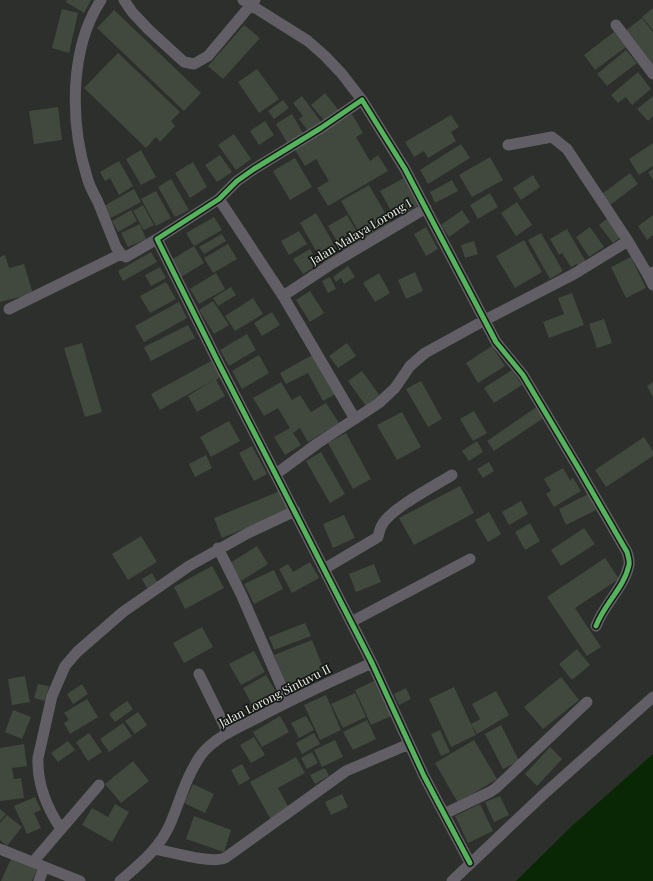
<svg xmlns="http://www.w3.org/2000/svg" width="653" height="881" font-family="'Playfair Display',serif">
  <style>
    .water { fill: #092704 }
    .building { fill: #41493e }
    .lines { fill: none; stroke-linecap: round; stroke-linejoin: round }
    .minor { stroke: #625e65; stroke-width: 11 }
    .cycleway-casing { stroke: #151814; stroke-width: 8 }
    .cycleway { stroke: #56b35d; stroke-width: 5 }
    .labels { text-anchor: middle; stroke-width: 3.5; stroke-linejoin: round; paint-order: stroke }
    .street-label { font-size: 12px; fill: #e9ede7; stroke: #151814 }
  </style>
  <rect width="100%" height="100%" fill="#2c2f2b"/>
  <path class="water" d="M653,754V881H516L573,825Z"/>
  <path class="building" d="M67,0H91L84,13L66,2Z
    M653,8V30L642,17Z
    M62,9L78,13L69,53L52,48Z
    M114,10L201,93L184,111L97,28Z
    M642,18L653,32V67L625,31Z
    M244,25L260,38L223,79L208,66Z
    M614,32L626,47L595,70L584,55Z
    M626,50L637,63L607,86L597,74Z
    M118,53L180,112L171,121L175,126L160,142L156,137L146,148L84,88Z
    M257,69L279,99L259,113L238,82Z
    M638,72L651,89L632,105L626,97L618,103L611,95Z
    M325,93L340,112L327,124L311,105Z
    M302,96L322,123L309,132L299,119L303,116L293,103Z
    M653,96V116L648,121L637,109Z
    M283,100L289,108L274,119L268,111Z
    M58,107L62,140L34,144L29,111Z
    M292,114L304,135L288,144L276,124Z
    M352,114L363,133L356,137L370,161L378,155L388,171L328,206L317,188L329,181L316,159L305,166L294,148Z
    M451,115L459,127L451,132L456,141L428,158L424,151L414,157L405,142Z
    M265,121L274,135L259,145L250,131Z
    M234,134L251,159L236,170L218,145Z
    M653,143V166L639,175L629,159Z
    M461,144L470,158L428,184L420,170Z
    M141,150L156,177L141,185L126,159Z
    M220,155L232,172L217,182L205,165Z
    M490,157L503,180L472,197L459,175Z
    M295,158L312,187L290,200L273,171Z
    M119,161L133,186L119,195L110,178L105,181L100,172Z
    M193,162L207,187L190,198L175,173Z
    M653,169V180L648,172Z
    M630,173L638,184L610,205L602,194Z
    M533,175L540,187L521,200L513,188Z
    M404,178L419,205L395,218L380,191Z
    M171,179L189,210L175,217L158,187Z
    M452,180L458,191L435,203L430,192Z
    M369,185L392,225L364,241L341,201Z
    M134,189L141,202L111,218L104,206Z
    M156,191L171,218L156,226L141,199Z
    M490,193L498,207L478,219L470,205Z
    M517,202L532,225L516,236L501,213Z
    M143,205L154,225L144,230L133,211Z
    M131,210L137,221L118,232L112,221Z
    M462,210L470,222L449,237L441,225Z
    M316,213L339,253L323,263L300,223Z
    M347,215L363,242L344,253L328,226Z
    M653,215V235L647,240L638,226Z
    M214,217L222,230L194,246L186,233Z
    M608,218L622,236L613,243L599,225Z
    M140,224L146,239L128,247L121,233Z
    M426,227L438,249L426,256L414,234Z
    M590,227L604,247L589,257L576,237Z
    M567,229L586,262L578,267L577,264L571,267L562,253L559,255L550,239Z
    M299,231L307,244L289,255L281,241Z
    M541,233L563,271L550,279L528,240Z
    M222,234L226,241L204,254L199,247Z
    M524,240L542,272L515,288L496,256Z
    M474,241L478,254L465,258L461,245Z
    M228,244L237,259L213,273L204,258Z
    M194,246L204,263L181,277L171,260Z
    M310,249L319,264L303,274L293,259Z
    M151,252L157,262L123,281L118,271Z
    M5,255L9,268L24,264L33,294L0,302V257Z
    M631,257L646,288L626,298L611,267Z
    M348,266L355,277L344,284L341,278L336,282L333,277Z
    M160,267L166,278L151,286L145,275Z
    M415,272L423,291L406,299L398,280Z
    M216,273L225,289L199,304L190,289Z
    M379,273L390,293L375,302L363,283Z
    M330,277L336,289L328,293L322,281Z
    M166,282L176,299L150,313L140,296Z
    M231,287L236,295L218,306L213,298Z
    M310,291L324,313L310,322L296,300Z
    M572,293L584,325L549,338L543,322L564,314L558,298Z
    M253,298L263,314L235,331L225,316Z
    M213,301L229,325L214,334L199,310Z
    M179,302L187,318L144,342L135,326Z
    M272,312L280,325L262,336L254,323Z
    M604,319L612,343L597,348L589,324Z
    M188,325L195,338L151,361L144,347Z
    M247,334L256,350L229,366L220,350Z
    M82,343L102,412L85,417L64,348Z
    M347,343L356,356L338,368L329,356Z
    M492,346L505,366L478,383L466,363Z
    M314,354L336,394L323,401L308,373L286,384L280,373Z
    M259,355L269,373L242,389L232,371Z
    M211,361L220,377L216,380L225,396L197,412L188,396L214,380L160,410L151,394Z
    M512,370L522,385L494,403L484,388Z
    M362,371L380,396L366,406L348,381Z
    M421,381L442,419L428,427L406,389Z
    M281,382L292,400L300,395L311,412L326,403L339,423L308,442L300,428L293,433L301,445L285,455L274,437L290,428L278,408L264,416L253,398Z
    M653,382V397L647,386Z
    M538,406L545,417L494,451L487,441Z
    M474,411L487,433L473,441L460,419Z
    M402,412L421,447L397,460L377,425Z
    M229,421L240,441L211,457L200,437Z
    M346,433L371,479L353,489L328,443Z
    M644,437L653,451V456L606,487L595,470Z
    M477,441L483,452L469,461L462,451Z
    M252,446L267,474L254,481L239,453Z
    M321,452L345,494L330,503L306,461Z
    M206,455L212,468L195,477L189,464Z
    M489,462L494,471L483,478L477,469Z
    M563,468L570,480L573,478L581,491L554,507L546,494L551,491L544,479Z
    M460,486L474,513L414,545L399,518Z
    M280,491L288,511L222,538L214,518Z
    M588,494L596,510L566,525L559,509Z
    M521,501L528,514L509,525L502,512Z
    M489,512L501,534L488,542L475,520Z
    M344,515L355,538L333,548L323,524Z
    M530,523L540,541L525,550L515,532Z
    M584,528L595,544L561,566L551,550Z
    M141,536L157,562L128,580L112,554Z
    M257,546L268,564L241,581L230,563Z
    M605,558L619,579L575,608L601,647L587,656L547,597Z
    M310,562L319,578L292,593L279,569L288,564L293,572Z
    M374,564L381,582L356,592L349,574Z
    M212,566L224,588L185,609L174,587Z
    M274,570L283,589L254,604L244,584Z
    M152,573L157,582L147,588L142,579Z
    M305,623L311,636L274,650L269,637Z
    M202,627L213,647L184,663L173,643Z
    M312,640L324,670L286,685L274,655Z
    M577,649L590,665L572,680L559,664Z
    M254,651L265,672L241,685L229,664Z
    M266,675L279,697L255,710L243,688Z
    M25,676L30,702L12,705L8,679Z
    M561,677L579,700L543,729L524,707Z
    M374,681L391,716L371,725L355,690Z
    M38,684L49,686L45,701L34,698Z
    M82,684L88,694L73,704L67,694Z
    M454,687L476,735L451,747L429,699Z
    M406,688L411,699L399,705L394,694Z
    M496,691L509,715L477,734L471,724L480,719L472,704Z
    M355,693L366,717L343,728L331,704Z
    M326,695L341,730L320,740L304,705Z
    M87,699L98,717L70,734L64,723L69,720L64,713Z
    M127,701L133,709L115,722L109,714Z
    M13,710L31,717L22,739L5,732Z
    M138,712L147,725L135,734L125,721Z
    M280,716L289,732L262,747L253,732Z
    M306,716L314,730L299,738L291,723Z
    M367,720L376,739L353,750L343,732Z
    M123,723L132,736L109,752L100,739Z
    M501,725L519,761L503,769L485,734Z
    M440,730L450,752L441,756L431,734Z
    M89,733L102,752L88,761L76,742Z
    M314,733L320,744L302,754L296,743Z
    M254,737L265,755L251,763L240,745Z
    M335,740L343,757L322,767L314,750Z
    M474,740L497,779L458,803L435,763Z
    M68,741L75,750L58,762L51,753Z
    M24,744L27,766L12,768L14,779L21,778L24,798L0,801V748Z
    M550,747L562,759L537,786L525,774Z
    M312,752L318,763L307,769L301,758Z
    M296,757L305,773L278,788L290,810L271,820L250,782Z
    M133,761L149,781L121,803L105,784Z
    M242,764L250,779L239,785L231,770Z
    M325,768L329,776L315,784L310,775Z
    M193,784L214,794L205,813L184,803Z
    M342,794L348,807L331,815L325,802Z
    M500,796L509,815L494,822L485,802Z
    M35,797L41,810L34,813L41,828L27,834L14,806Z
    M115,804L129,812L112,842L82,825L92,808L108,817Z
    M480,804L493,831L468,843L455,816Z
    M0,809L6,814L0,821Z
    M7,815L22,827L7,846L0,840V823Z
    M194,816L231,830L224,852L186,839Z
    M11,859L37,870L32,881H1Z"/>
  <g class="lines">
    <path class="minor" d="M101,0C69,49 70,123 87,177C89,186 94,194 98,202C104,217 110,232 116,247L121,254L126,257L157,239
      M124,0L132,12L149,30L184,62L194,64L208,56L255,0
      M243,0L308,41L325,56L342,74L362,100
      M616,25L653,74
      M508,145L552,137L567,149L628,241
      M219,199L283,296L355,419
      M648,275L653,285
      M283,296L333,263L426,208
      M9,309L121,254
      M276,474L318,443L379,403L395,388L410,366L425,353L485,320L574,274L628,241L648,275L653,272
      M218,548L241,594L288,702
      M324,569L378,537C379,533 380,528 382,525C390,509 436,485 452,475
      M351,622L470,559
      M199,674L228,733
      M444,814L490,792L496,788L587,702
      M61,829C47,808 37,784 38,758L52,696L65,666L77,652L123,612L189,566L248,533L295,511
      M0,849L80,881
      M155,849C172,852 210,864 225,858L346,771L409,744
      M33,862L99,785
      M470,863L424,776L372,663L218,362L157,239L219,199L237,181L254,169L321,128L362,100L405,169L496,342L523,375L579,469L627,552C628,556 630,561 629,565C624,588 604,604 596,626
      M39,881L44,867
      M120,881C140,864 161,847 171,822C180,800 187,775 201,755C215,737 239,727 259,717C296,697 334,680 372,663
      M452,881L544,794L653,697"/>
    <g class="cycleway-casing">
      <path id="cycleway" d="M470,863L424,776L372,663L218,362L157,239L219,199L237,181L254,169L321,128L362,100L405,169L496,342L523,375L579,469L627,552C628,556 630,561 629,565C624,588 604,604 596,626"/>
    </g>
    <use href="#cycleway" class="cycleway"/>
  </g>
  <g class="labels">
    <g class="street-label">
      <text transform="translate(361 232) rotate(-31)" y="4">Jalan Malaya Lorong I</text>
      <text transform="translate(275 696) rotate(-27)" y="4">Jalan Lorong Sintuvu II</text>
    </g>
  </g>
</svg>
